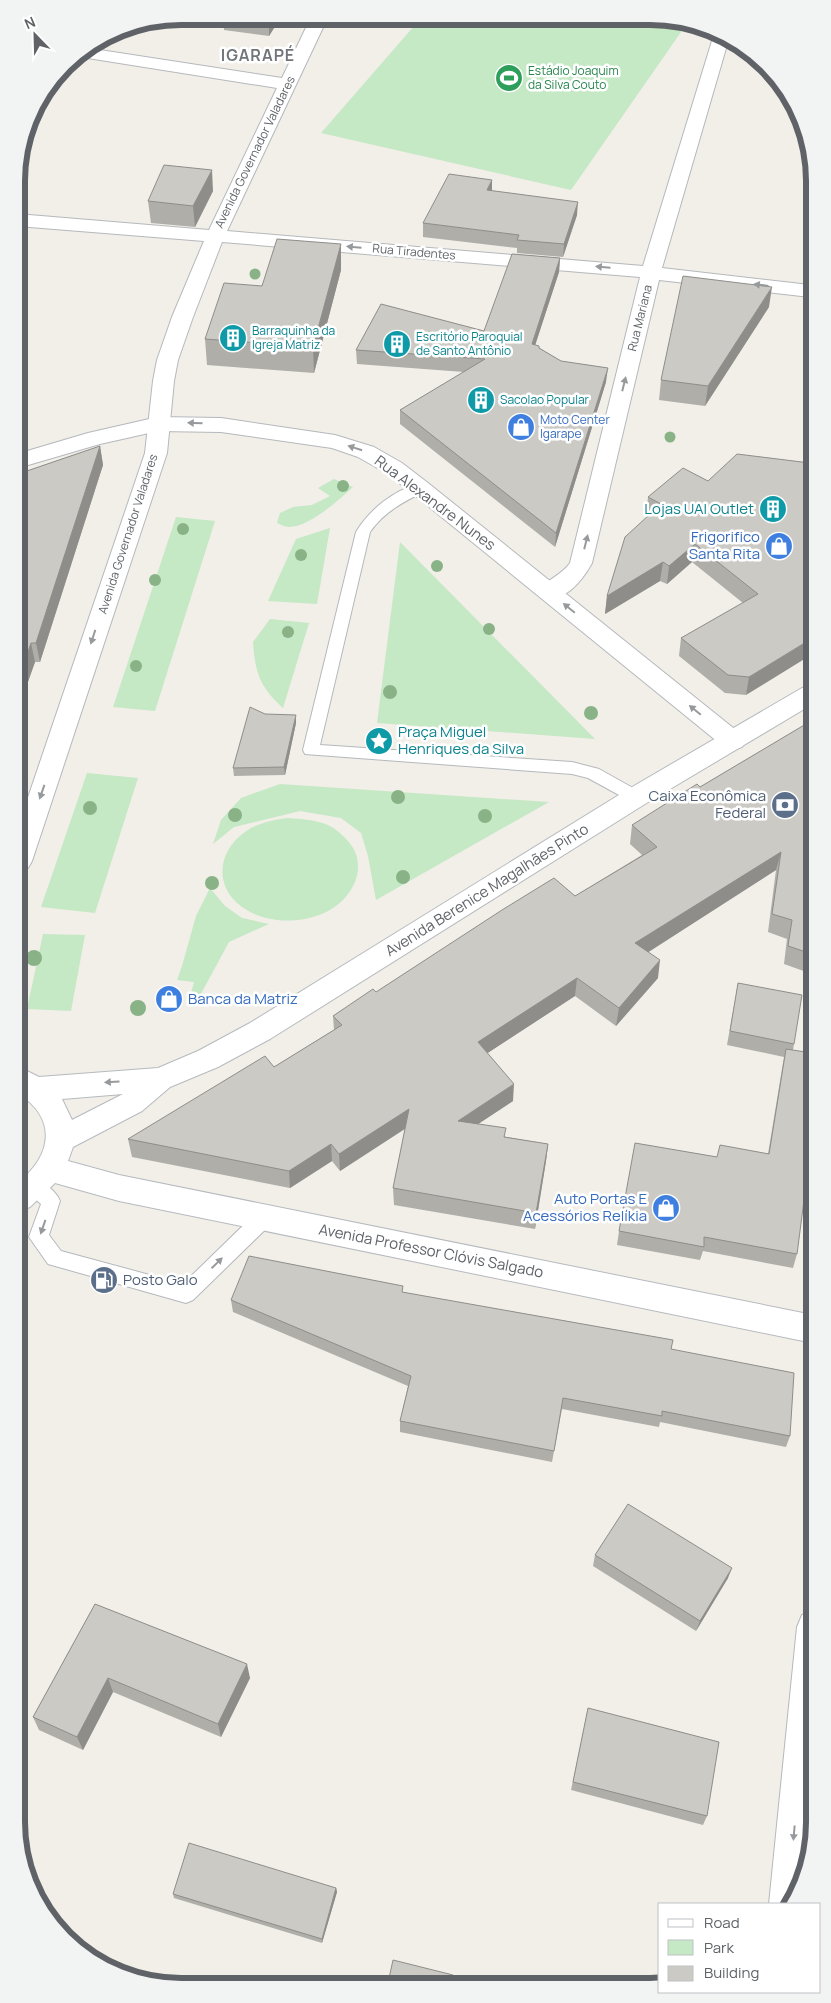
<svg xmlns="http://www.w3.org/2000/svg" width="831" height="2003" font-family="Manrope,sans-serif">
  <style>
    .green { fill: #c5e8c5 }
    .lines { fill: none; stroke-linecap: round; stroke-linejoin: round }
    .service-casing { stroke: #b5b8bc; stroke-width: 2 }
    .minor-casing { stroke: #b5b8bc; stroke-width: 2 }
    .tertiary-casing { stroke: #b5b8bc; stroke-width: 2 }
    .secondary-casing { stroke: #b6babf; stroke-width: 2 }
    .service { fill: #fff; fill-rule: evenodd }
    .minor { fill: #fff; fill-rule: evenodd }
    .tertiary { fill: #fff; fill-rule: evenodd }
    .secondary { fill: #fff; fill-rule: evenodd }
    .tree { fill: #89b387 }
    .wall { fill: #afaea9 }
    .shaded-wall { fill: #8f8d8a }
    .building { fill: #cccac5; stroke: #8f8d8a }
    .oneway { fill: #979a9d }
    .labels { text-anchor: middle; stroke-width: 5; stroke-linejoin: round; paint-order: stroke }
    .far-leisure-label { font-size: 12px; fill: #27864d; stroke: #fff; text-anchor: start }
    .far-street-label { font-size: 12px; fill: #5f6368; stroke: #fff }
    .far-culture-label { font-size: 12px; fill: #0d838f; stroke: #fff; text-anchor: start }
    .far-shop-label { font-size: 12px; fill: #366cbe; stroke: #fff; text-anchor: start }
    .street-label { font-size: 15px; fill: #5f6368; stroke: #fff }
    .culture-label { font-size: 15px; fill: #0d838f; stroke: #fff; text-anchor: end }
    .shop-label { font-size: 15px; fill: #366cbe; stroke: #fff; text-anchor: end }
    .service-label { font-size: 15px; fill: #4e5e75; stroke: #fff; text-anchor: end }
    .far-district-label { font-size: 16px; font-weight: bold; letter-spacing: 1px; fill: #70757a; stroke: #fff }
    .rim { fill: none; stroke: #5f6368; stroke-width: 6 }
  </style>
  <rect width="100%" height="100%" fill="#f1efe8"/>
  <path class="green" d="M421,18L682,19L688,22L571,190L321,133Z
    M334,479L353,487C339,500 309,527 289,527C285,527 280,524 277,523L280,513L293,507L312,505L330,496L318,488Z
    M176,517L215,521L155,711L113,707Z
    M330,528L317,604L268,601L296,539Z
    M400,542L595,739L377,723Z
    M270,619L309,623L283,708C260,687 255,673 253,642Z
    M87,773L138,778L95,913L41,907Z
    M280,784L549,802L376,900L368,856L361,833L341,818L300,811L234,827L213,844L221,820L241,798Z
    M288,818C301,819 316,820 328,825C338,830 345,837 351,845C368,868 352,899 328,911C313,919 294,922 277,920C262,918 248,913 236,902C214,881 220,849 245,832C257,823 273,820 288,818Z
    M210,888L225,906L242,918L269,924L229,942L196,1003L188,1004L194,982L177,980L182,966L196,916Z
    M43,934L85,935L71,1011L27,1009Z"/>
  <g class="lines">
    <g class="service-casing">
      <path id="service" d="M420,483L425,485L427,488L425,491C403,502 384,512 370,532L320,745L572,762L599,769L642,793L644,797L642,801L636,803L630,801L588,778L572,774L305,754L303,750L356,532C370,509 393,491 420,483Z
        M35,1179C45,1183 56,1191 60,1201L49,1235L61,1251L183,1284L258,1211L265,1209L272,1211L274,1217L272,1223L193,1300L186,1303L48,1264L29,1237L41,1204L28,1193L26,1187L28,1181Z"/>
    </g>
    <g class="minor-casing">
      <path id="minor" d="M311,17H328L227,231L643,266L715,31L729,38L662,268L810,285V297L659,280L592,563C582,581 564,604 541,598L537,592C545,580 561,576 570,563L640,277L222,242L193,317L178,360L174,381L167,453L32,861L28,868L19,871V824L145,453L153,381L157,360L172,317L204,241L17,226V214L209,230L277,88L75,56L87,48L282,78Z
        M814,1610V1808L811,1849L802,1885L790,1904H769L797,1627L802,1615Z"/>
    </g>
    <g class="tertiary-casing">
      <path id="tertiary" d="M158,417L221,418L335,435L374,447L402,463L428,483L742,735L745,741L742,747L733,750L724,747L412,493L386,473L358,457L332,448L221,432L158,431L100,444L18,468L17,454L88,433Z"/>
    </g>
    <g class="secondary-casing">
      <path id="secondary" d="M811,685V705L645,804L270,1039L218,1067L170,1087L142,1111L73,1147L68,1161L119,1175L813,1315V1343L119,1201L55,1183L30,1207L20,1211V1181C52,1154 57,1119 19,1094V1067L39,1077L158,1068L198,1051L250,1023L627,790L802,688ZM123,1094L72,1120L62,1099Z"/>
    </g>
    <use href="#service" class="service"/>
    <use href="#minor" class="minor"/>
    <use href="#tertiary" class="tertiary"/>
    <use href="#secondary" class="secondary"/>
  </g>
  <g class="tree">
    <circle cx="255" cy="274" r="5.5"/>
    <circle cx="670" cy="437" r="5.5"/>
    <circle cx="343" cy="486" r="6"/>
    <circle cx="183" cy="529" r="6"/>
    <circle cx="301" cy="555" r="6"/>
    <circle cx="437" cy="566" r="6"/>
    <circle cx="155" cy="580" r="6"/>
    <circle cx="489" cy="629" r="6"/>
    <circle cx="288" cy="632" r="6"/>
    <circle cx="136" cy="666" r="6"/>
    <circle cx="390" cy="692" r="7"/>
    <circle cx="591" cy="713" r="7"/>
    <circle cx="398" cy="797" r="7"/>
    <circle cx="90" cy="808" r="7"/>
    <circle cx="235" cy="815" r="7"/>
    <circle cx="485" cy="816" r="7"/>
    <circle cx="403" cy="877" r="7"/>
    <circle cx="212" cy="883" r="7"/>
    <circle cx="34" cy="958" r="8"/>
    <circle cx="138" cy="1008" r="8"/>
  </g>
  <path class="wall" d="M224,17H281L269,36L224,30L223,18Z
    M492,180V191L577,215L563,257L517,253V248L423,237V223Z
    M213,191L195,227L151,223L148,201Z
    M341,244V270L314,373L207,365L205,339L262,286Z
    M560,258L559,272L535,345L539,348L561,361L606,382L555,547L400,424V410L464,372L357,364L356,350L484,331Z
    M769,307L705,406L659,400L661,380Z
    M100,446L103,465L40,662H35L18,710V474Z
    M810,463L746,695L725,693L679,656L681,638L743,603L692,562L667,584L660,581L605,614L607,596L648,516L646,515L648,497L708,481Z
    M265,714L296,723L285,775L234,776L233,768Z
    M811,721L812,974L784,964L787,939L768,932L776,870L648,952L658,978L616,1026L575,996L487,1053L513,1101L478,1124L506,1137L548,1144L546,1161L535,1229L394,1205L393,1188L405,1129L340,1171L332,1161L290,1188L132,1157L128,1139L274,1067L334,1030L333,1016L376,992L575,896L642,855L630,844L632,825L700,787Z
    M738,983L794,1044L793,1050L797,1254L793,1268L703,1251L700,1260L617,1245L619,1231L717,1157L768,1154L784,1057L727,1045Z
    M403,1292L671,1349L790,1436L786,1447L660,1422L659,1427L562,1409L552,1462L400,1432V1421L408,1386L233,1312L231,1300Z
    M595,1555L728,1578L696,1631L593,1566Z
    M95,1604L250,1678L221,1737L113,1692L83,1750L39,1730L33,1717Z
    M588,1708L707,1816L703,1825L571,1790Z
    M336,1888L337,1892L322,1943L174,1898L173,1894Z"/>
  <path class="shaded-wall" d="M273,17H281L269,36V24Z
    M212,170L213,191L195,227L193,206Z
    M492,180V194L487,190Z
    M578,202L577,215L563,257L564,244Z
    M341,244V270L314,373L313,347Z
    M560,258L559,272L531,358L532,344Z
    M772,287L769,307L705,406L708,386Z
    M608,368L606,382L555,547L556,533Z
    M100,446L103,465L40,662L36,643Z
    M695,544L692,562L667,584L669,566Z
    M663,562L660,581L605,614L607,596Z
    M811,639V655L746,695L749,677Z
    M31,643L35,662L18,710V680Z
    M296,715V723L285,775L284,767Z
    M781,852L776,870L633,962L635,943Z
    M660,960L658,978L616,1026L619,1008Z
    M577,978L575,996L477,1060L478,1042Z
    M514,1084L513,1101L457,1138L458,1121Z
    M409,1109V1126L340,1171L339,1154Z
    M331,1144L332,1161L290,1188L289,1171Z
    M548,1144L546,1161L535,1229L536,1213Z
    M732,1568L728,1578L696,1631L700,1621Z
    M247,1664L250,1678L221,1737L218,1724Z
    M108,1678L113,1692L83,1750L77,1737Z
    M336,1888L337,1892L322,1943V1939Z"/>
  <path class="building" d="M224,17H273L269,24L223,18Z
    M164,165L212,170L193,206L148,201Z
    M449,174L492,180L487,190L578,202L564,244L517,240L519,235L423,223Z
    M277,239L341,244L313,347L205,339L224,283L262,286Z
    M512,254L560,258L532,344L539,346V348L561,361L608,368L556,533L400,410L485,359L356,350L381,304L484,331Z
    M683,276L772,287L708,386L661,380Z
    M100,446L36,643H31L18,680V474Z
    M737,454L810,463L811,639L749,677L728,675L681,638L758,594L695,544L669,566L663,562L607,596L625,537L661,504L648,497L683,468L708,481Z
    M250,707L265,714L296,715L284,767L233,768Z
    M811,721L812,954L788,946L792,920L772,914L781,852L635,943L660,960L619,1008L577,978L478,1042L514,1084L458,1121L506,1128L504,1137L548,1144L536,1213L393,1188L409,1109L339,1154L331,1144L289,1171L128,1139L265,1056L274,1067L342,1025L333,1016L373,989L376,992L502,910L554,878L575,896L657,847L632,825L697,784L700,787Z
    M738,983L802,995L794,1044L730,1031Z
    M786,1049L812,1053V1139L797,1254L704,1237V1247L619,1231L635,1143L717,1157L720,1145L769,1154Z
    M249,1256L403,1286L402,1292L673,1340L671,1349L794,1373L790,1436L662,1411V1416L563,1398L554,1451L400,1421L411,1376L231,1300Z
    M628,1504L732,1568L700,1621L595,1555Z
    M95,1604L247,1664L218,1724L108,1678L77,1737L33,1717Z
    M588,1708L719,1742L707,1816L573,1782Z
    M189,1843L336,1888L322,1939L173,1894Z
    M393,1960L453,1975L452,1982L388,1983Z"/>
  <defs><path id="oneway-solid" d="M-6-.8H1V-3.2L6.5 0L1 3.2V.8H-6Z" transform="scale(1.25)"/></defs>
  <g class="oneway">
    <use href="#oneway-solid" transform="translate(354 247) rotate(-175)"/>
    <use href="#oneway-solid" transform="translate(603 267) rotate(-175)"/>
    <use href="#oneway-solid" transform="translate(761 285) rotate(-173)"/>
    <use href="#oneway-solid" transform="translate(624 384) rotate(-76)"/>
    <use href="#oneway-solid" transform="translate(195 423) rotate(-178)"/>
    <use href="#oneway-solid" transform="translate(355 448) rotate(-162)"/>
    <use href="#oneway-solid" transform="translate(586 542) rotate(-76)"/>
    <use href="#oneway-solid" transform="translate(569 608) rotate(-141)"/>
    <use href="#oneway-solid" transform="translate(93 637) rotate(108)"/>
    <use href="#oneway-solid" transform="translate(695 710) rotate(-141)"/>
    <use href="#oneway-solid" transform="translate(42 792) rotate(109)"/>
    <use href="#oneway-solid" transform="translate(112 1082) rotate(176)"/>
    <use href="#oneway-solid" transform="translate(43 1227) rotate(109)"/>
    <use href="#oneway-solid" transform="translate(217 1263) rotate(-44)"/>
    <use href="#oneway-solid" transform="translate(794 1833) rotate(95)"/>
  </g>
  <defs>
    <g id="stadium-disc" transform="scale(1.4375)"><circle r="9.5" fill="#2e9e5b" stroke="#fff"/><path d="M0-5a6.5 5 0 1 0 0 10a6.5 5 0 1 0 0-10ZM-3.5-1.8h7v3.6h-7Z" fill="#fff"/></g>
    <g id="building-disc" transform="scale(1.4375)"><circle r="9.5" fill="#0f9aa8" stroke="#fff"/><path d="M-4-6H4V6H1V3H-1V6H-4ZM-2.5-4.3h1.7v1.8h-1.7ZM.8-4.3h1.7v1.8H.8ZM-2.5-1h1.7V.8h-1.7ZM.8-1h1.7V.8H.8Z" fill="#fff"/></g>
    <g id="shop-disc" transform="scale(1.4375)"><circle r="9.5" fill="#3f7fe0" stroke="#fff"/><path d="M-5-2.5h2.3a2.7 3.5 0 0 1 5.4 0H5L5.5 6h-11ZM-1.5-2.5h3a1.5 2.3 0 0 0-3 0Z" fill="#fff"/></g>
    <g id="sight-disc" transform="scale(1.4375)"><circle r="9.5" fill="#0f9aa8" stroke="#fff"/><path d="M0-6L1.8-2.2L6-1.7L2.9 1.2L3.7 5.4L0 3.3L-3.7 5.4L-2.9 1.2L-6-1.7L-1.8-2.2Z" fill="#fff"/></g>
    <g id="bank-disc" transform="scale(1.4375)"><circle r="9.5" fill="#5c6f8a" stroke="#fff"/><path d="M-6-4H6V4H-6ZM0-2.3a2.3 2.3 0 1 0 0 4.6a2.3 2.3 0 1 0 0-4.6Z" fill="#fff"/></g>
    <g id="fuel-disc" transform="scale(1.4375)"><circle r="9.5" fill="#5c6f8a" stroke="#fff"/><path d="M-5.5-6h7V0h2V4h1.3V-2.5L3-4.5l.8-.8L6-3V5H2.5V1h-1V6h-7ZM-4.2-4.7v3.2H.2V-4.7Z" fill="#fff"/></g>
  </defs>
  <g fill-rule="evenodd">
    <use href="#stadium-disc" x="509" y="78"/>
    <use href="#building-disc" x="233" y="338"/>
    <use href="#building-disc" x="397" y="344"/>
    <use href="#building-disc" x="481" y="400"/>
    <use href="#shop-disc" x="521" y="427"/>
    <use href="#building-disc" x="773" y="509"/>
    <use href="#shop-disc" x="779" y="546"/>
    <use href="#sight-disc" x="379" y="741"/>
    <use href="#bank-disc" x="785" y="805"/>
    <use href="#shop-disc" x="169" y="999"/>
    <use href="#shop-disc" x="666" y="1208"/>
    <use href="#fuel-disc" x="104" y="1280"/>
  </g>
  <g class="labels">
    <g class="far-leisure-label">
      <text x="528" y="75">Estádio Joaquim<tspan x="528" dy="14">da Silva Couto</tspan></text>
    </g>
    <g class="far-street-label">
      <text transform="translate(255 152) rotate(-64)" y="4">Avenida Governador Valadares</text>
      <text transform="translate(414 252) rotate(5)" y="4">Rua Tiradentes</text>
      <text transform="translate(640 318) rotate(-76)" y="4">Rua Mariana</text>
      <text transform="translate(128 534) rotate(-72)" y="4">Avenida Governador Valadares</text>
    </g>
    <g class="far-culture-label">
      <text x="252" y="335">Barraquinha da<tspan x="252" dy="14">Igreja Matriz</tspan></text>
      <text x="416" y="341">Escritório Paroquial<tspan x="416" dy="14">de Santo Antônio</tspan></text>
      <text x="500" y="404">Sacolao Popular</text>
    </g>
    <g class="far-shop-label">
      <text x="540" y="424">Moto Center<tspan x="540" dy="14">Igarape</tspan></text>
    </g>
    <g class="street-label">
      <text transform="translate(435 503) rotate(37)" y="5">Rua Alexandre Nunes</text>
      <text transform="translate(487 890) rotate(-32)" y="5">Avenida Berenice Magalhães Pinto</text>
      <text transform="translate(431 1251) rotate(11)" y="5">Avenida Professor Clóvis Salgado</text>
    </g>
    <g class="culture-label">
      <text x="754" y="514">Lojas UAI Outlet</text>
      <text x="398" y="737" text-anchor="start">Praça Miguel<tspan x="398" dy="17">Henriques da Silva</tspan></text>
    </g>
    <g class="shop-label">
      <text x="760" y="542">Frigorifico<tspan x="760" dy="17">Santa Rita</tspan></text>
      <text x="188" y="1004" text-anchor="start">Banca da Matriz</text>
      <text x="647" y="1204">Auto Portas E<tspan x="647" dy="17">Acessórios Relíkia</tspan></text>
    </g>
    <g class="service-label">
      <text x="766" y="801">Caixa Econômica<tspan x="766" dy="17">Federal</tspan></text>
      <text x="123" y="1285" text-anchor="start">Posto Galo</text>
    </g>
    <g class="far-district-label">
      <text x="258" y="61">IGARAPÉ</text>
    </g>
  </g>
  <path d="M0 0H831V2003H0ZM181 25H650A156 156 0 0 1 806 181V1822A156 156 0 0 1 650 1978H181A156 156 0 0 1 25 1822V181A156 156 0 0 1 181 25Z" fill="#f2f3f3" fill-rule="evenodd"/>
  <path class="rim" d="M181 25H650A156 156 0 0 1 806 181V1822A156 156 0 0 1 650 1978H181A156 156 0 0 1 25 1822V181A156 156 0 0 1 181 25Z"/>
  <rect x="658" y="1903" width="162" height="90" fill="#ffffff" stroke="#bfc1c3"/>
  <rect x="668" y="1919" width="25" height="8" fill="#ffffff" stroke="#bfc1c3"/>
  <text x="704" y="1928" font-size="15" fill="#5f6368">Road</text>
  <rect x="668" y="1940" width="25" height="15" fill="#c5e8c5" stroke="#bfc1c3"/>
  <text x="704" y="1953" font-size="15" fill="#5f6368">Park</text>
  <rect x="668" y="1966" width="25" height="15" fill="#cccac5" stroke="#bfc1c3"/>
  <text x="704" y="1978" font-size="15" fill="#5f6368">Building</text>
  <g transform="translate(35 35) rotate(337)" stroke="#ffffff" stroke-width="4" paint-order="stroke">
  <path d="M0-4L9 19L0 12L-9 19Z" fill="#5f6368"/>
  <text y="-8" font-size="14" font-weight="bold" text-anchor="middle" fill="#5f6368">N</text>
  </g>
</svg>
